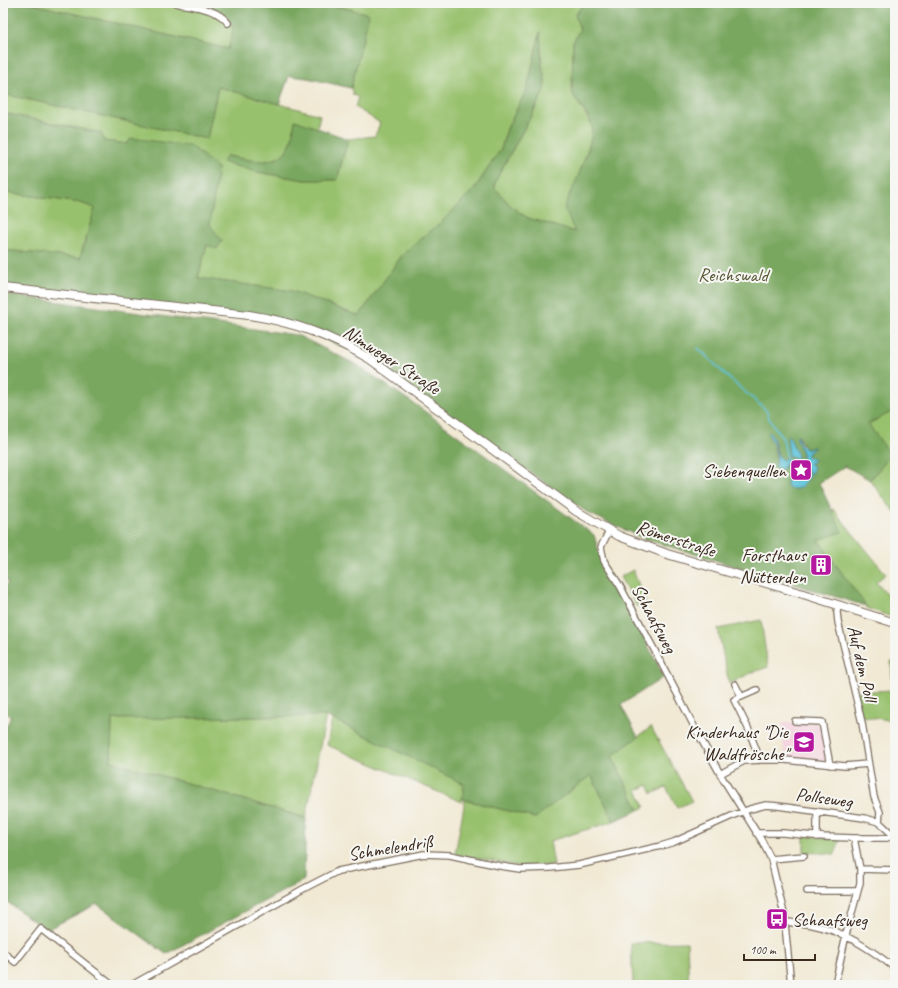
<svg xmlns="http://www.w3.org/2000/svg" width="898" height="988" font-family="Caveat,sans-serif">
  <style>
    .built { fill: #f4cfdc }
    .green { fill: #98c16d; stroke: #6a7646 }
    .forest { fill: #7aa760; stroke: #5a683f; fill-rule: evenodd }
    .water { fill: #5ec4dc; stroke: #4c777d }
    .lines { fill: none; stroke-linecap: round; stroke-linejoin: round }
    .stream { stroke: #5ec4dc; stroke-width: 1.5 }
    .street-casing { stroke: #7b6d5e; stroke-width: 8 }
    .secondary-casing { stroke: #7b6d5e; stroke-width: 10 }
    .street { stroke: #fff; stroke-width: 5.5 }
    .secondary { stroke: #fff; stroke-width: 8 }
    .labels { text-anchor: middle; stroke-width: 4; stroke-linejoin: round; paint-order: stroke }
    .park-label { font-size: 19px; fill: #575736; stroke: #f6f6f2 }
    .street-label { font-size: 19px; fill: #3b2a1e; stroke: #f6f6f2 }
    .poi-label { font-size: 19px; fill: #3b2a1e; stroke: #f6f6f2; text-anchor: end }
  </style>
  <rect width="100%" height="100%" fill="#f6f6f2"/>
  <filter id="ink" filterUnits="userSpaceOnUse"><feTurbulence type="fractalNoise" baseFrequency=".025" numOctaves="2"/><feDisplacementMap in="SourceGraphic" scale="8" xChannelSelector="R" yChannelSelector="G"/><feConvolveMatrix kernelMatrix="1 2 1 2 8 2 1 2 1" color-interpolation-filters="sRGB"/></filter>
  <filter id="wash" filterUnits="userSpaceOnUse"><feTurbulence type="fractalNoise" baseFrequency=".012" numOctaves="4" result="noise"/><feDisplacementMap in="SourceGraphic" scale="16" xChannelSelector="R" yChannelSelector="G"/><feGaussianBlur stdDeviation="0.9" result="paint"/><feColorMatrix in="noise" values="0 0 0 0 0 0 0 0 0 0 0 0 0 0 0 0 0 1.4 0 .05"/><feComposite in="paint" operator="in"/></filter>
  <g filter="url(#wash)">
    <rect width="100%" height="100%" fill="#f1e9d4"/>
    <path class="built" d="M784,723H815L820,726L822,731L827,757L825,761L823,763L786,759L781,729L782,725Z"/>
    <path class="green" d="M28,3H187L216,10L225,16L231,23L233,30L228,49Z
      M324,3H410L417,5L418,3H511L521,5L522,3H581L582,6L575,15L580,29L573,42L572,92L575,98L588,118L592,125V136L588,148L576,183L569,194L575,232L528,218L520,213L508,203L495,188V183L498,176L540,100L545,80L542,66L540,34L527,89L507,129L501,149L475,188L440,223L403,254L359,316L292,291L198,278L207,245L222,241L209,225L218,168L127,144L104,141L101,133L3,113V94L207,139L218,87L320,115L317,128L295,121C294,127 293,133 292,139C282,171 251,160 227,156L223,162L257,172L305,180H337L348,139L375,136L380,123L355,107L358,97L353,95L351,88L369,14Z
      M3,192L81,203L95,208L80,258L3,250Z
      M895,410V513L870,480L891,455L868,424Z
      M833,509L886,574L876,582L893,602L892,617L867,608L818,540L841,532L831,510Z
      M633,570L646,604L637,607L620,577Z
      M761,620L768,667L751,673L729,684L718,629Z
      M895,661V721L861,716L855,692L893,690L891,662Z
      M326,716L306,818L111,761L112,719Z
      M332,719L465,784L462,802L327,745Z
      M651,727L692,801L677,808L666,787L652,794L648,785L637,790L645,807L639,810L612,756Z
      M591,775L614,821L550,841L554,865L523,867L455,854L465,800L535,818Z
      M804,835L840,840L835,854L804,852Z
      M687,942L689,985H633L631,943Z"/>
    <path class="forest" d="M3,3H28L228,49C230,43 232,36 233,30C233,10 202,6 187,3H324L369,14L351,88L307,78L289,76L279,104L218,87L207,139L3,94Z
      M581,3H895V410L868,424L891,455L870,480L845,466L819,483L842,532L818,540L866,606L642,538L588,513L370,359L285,322L3,286V250L80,258L95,208L81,203L3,192V113L101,133L104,141L127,144L131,138L191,146L218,168L210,225L222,241L217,249L207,245L198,278L292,291L359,316L403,254L440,223L475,188L501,149L507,129L527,89L540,32L542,66L545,80V90L498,176L495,183V188L508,203L520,213L528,218L575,232L564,208C571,190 597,141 591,123C587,112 577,103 572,92L573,42L580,29L575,15L582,6ZM768,433C777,438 775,451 780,459L784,460L787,458L793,462L794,465C808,461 800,446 798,435L805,449H808L814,447L806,455L807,456L813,459L812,462L808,463L806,469L804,465L799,468L803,470L798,489L792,488L787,484L789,463L787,462L785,466L775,465L777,463L773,442Z
      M295,120L348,139L337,180H305L257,172L222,162L227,156C251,160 283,171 292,139C293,133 294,126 295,120Z
      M3,294L297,335L357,365L416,405L594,535L601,560L630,610L664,677L621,705L638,737L612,756L639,810L614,821L591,775L535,818L462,799L464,784L326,716L112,719L111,761L306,818L304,880L166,954L97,904L46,930L3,899V734L11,716L3,712V592L8,581L3,579Z"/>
    <path class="water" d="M770,432C776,441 774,453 782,460L787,458C791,461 791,462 794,465L800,462L803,456L796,436L797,435L801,445L806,450L815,447L806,455L807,457L813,458V462L809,463L814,467L811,474L806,469L805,465H802L800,468L810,476C804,484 797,494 787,486L788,468L790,466L788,463H786L783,469H780L775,467C780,457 773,443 768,433Z
      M787,436H789L798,456L796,459L789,456Z"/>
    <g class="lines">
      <path class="stream" d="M698,348L730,379L766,410L770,420L783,439L787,458
        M894,635L895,640"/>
    </g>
  </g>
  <g filter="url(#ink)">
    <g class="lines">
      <g class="street-casing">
        <path id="street" d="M176,3C194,7 217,8 228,23
          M609,531L601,547L604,561L620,586L656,653L696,730L723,779L762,841L771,859L784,914L791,985
          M838,605L837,612L838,622L862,723L874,797L880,812L879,822
          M735,684L741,696
          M757,690L734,700L748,728L760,760
          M795,721L822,722L830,765
          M720,774L744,761L760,760H785L845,766L868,764
          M756,833H783L824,837L854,838H887L893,835
          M817,837V811
          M771,859L804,856
          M860,869L895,870
          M807,891H857
          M785,922C794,923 804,923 813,925C844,931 870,949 895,968
          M3,952L15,962L41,929L112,985
          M835,984L846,935L860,883V869L854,838
          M132,985L303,889L338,871L424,854L450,855L500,866L520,869L550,868L579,865L661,846L674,842L734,815L750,809L766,805L778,806L864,818L879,822L895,837"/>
      </g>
      <g class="secondary-casing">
        <path id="secondary" d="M3,288L249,315C294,322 331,336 370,359L576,511L619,536L667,554L800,593L895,623"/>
      </g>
      <use href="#street" class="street"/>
      <use href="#secondary" class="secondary"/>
    </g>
  </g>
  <defs>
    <g id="sight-square" transform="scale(1.15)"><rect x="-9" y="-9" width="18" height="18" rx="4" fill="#b5179e" stroke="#f6f6f2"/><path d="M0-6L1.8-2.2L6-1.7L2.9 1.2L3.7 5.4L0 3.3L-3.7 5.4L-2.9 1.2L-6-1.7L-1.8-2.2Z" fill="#fff"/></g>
    <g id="building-square" transform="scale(1.15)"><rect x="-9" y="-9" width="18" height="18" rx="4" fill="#b5179e" stroke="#f6f6f2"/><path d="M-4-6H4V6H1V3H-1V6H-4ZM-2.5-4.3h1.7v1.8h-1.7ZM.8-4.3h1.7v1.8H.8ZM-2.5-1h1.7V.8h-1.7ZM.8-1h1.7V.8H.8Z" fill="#fff"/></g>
    <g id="school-square" transform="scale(1.15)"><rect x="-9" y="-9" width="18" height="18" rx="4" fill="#b5179e" stroke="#f6f6f2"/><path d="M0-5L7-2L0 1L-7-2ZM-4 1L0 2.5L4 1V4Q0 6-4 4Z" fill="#fff"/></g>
    <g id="bus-square" transform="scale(1.15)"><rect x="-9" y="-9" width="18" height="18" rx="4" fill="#b5179e" stroke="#f6f6f2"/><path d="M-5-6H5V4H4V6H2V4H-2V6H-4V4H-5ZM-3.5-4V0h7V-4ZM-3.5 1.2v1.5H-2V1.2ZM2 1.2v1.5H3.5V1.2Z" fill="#fff"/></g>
  </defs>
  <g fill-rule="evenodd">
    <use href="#sight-square" x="801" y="470"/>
    <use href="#building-square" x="821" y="565"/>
    <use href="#school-square" x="804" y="742"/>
    <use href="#bus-square" x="777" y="919"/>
  </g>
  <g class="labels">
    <g class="park-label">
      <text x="733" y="281">Reichswald</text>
    </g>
    <g class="street-label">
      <text transform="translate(392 359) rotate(33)" y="7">Nimweger Straße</text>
      <text transform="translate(676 538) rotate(18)" y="7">Römerstraße</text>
      <text transform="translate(655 618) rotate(62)" y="7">Schaafsweg</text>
      <text transform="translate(863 663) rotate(77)" y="7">Auf dem Poll</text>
      <text transform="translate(824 797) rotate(8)" y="7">Pollseweg</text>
      <text transform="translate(390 847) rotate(-9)" y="7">Schmelendriß</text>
    </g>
    <g class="poi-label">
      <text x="786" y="477">Siebenquellen</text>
      <text x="806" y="561">Forsthaus<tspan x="806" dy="22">Nütterden</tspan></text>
      <text x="788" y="738">Kinderhaus "Die<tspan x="788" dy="22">Waldfrösche"</tspan></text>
      <text x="792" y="926" text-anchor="start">Schaafsweg</text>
    </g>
  </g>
  <rect width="898" height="988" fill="none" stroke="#f6f6f2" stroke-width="16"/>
  <path d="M744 954v6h71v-6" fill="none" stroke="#3b2a1e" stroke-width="2"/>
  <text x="750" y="954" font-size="12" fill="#3b2a1e" stroke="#f6f6f2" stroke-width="3" paint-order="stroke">100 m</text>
</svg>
